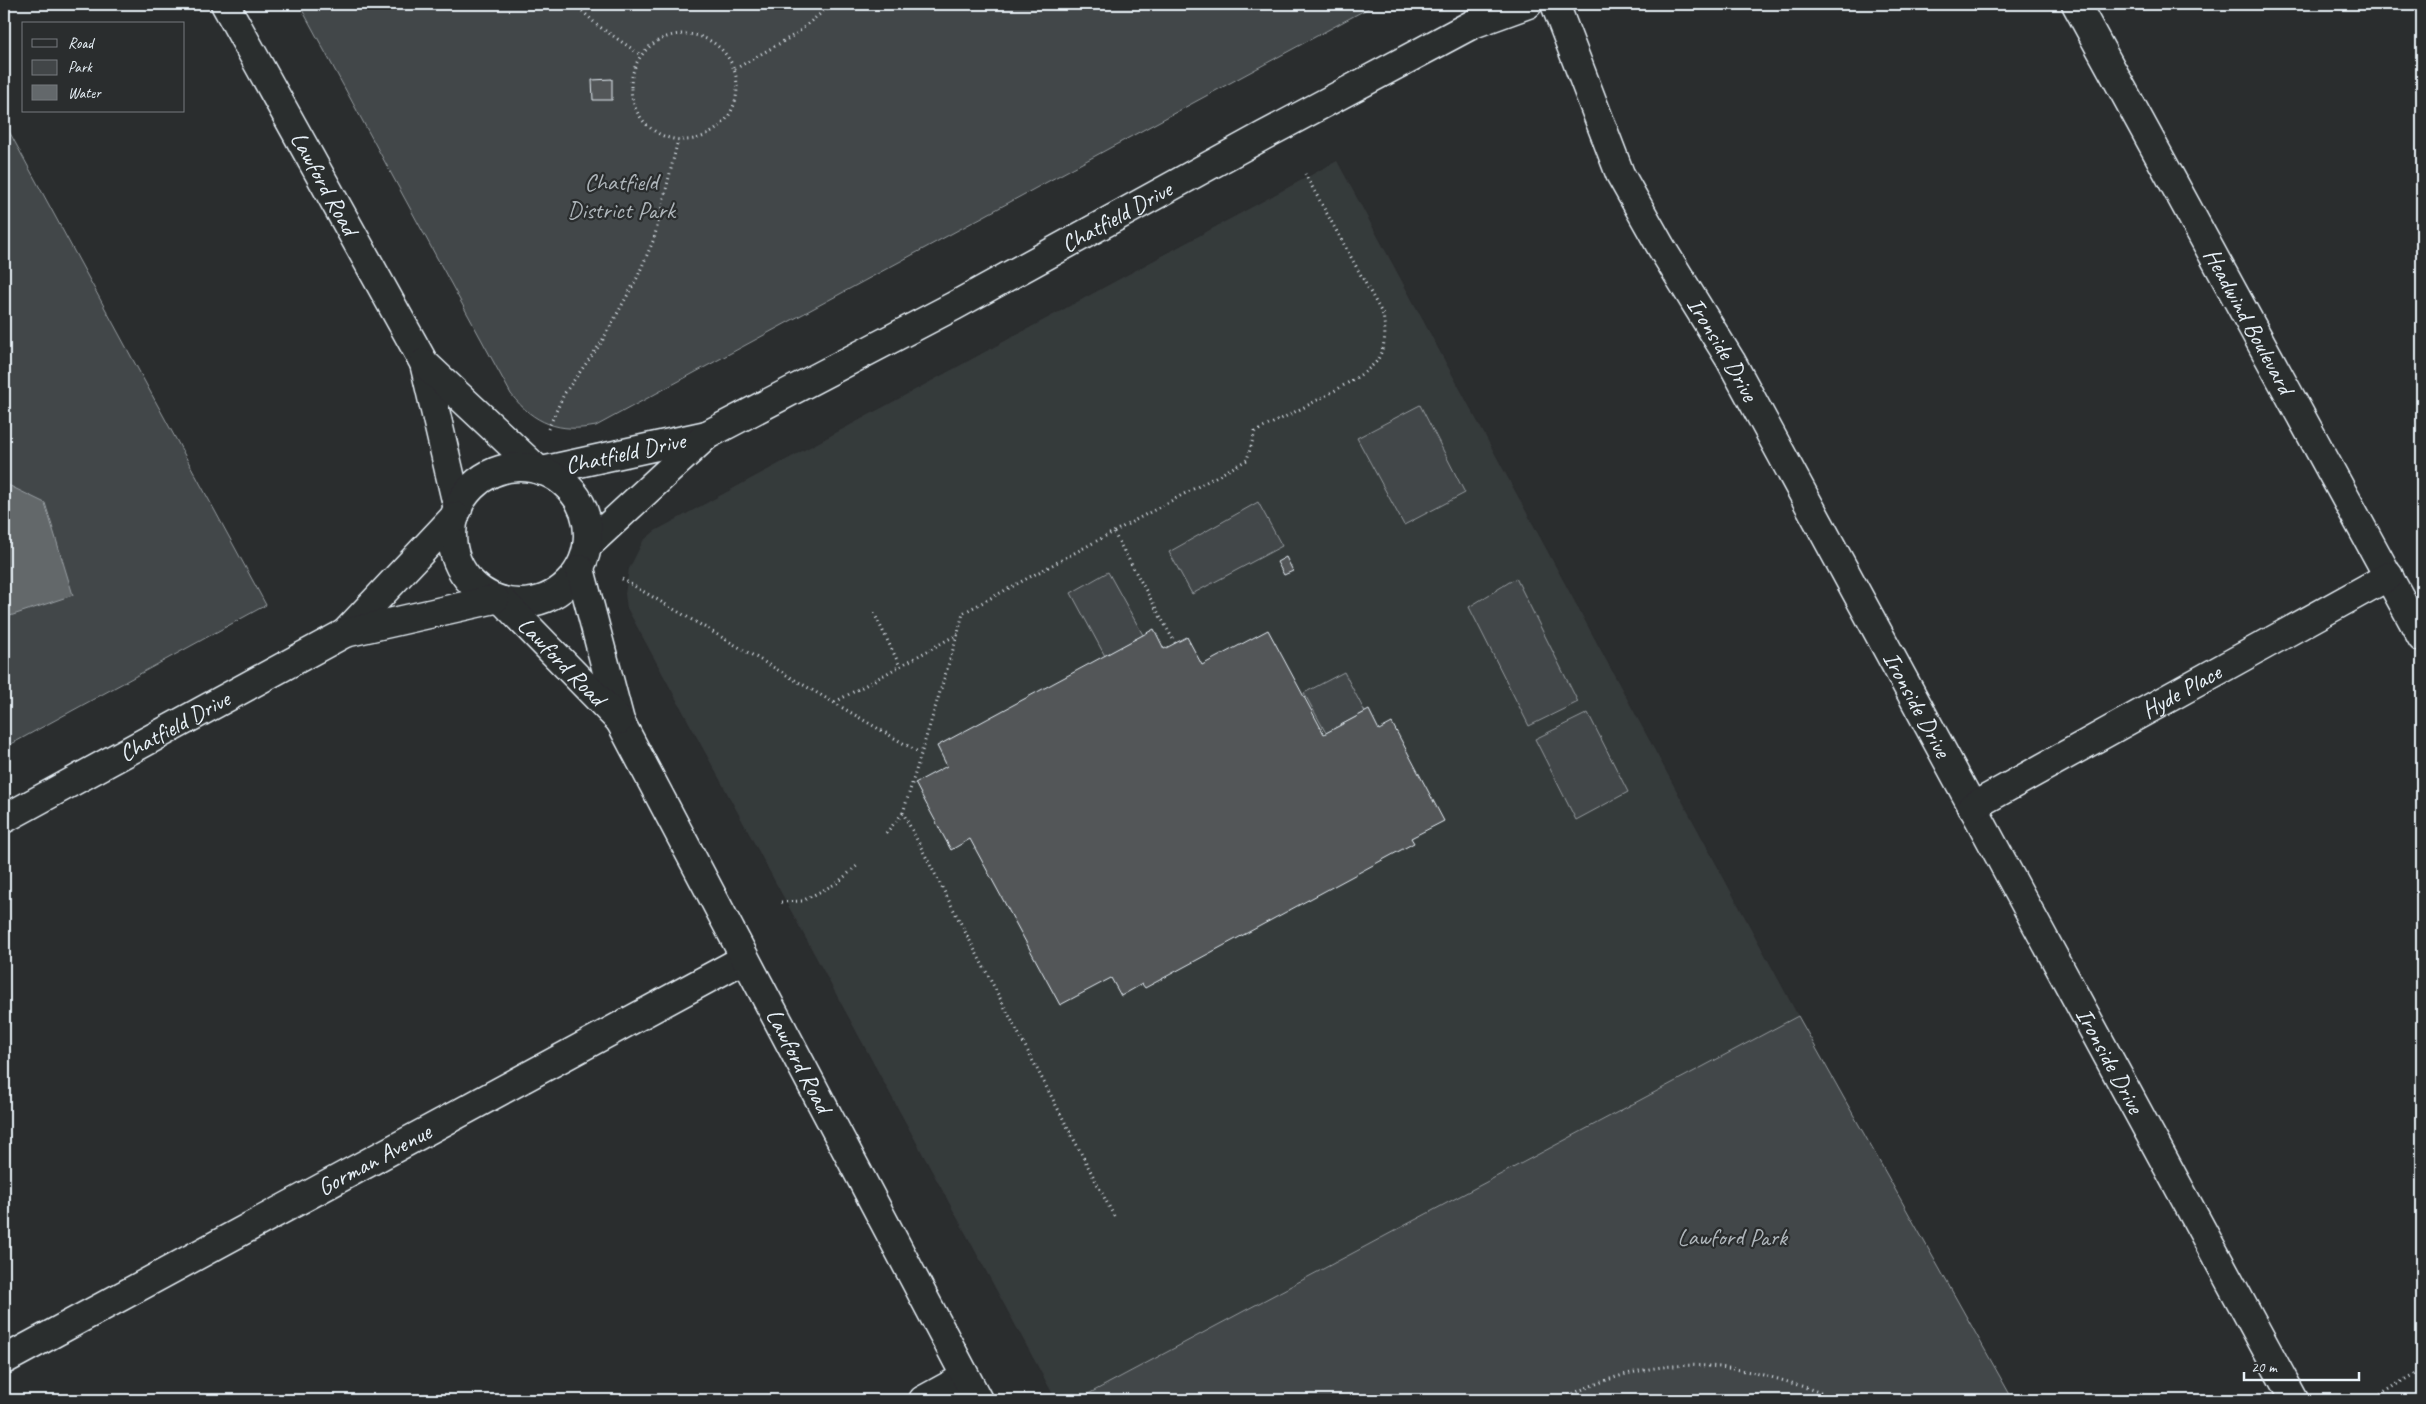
<svg xmlns="http://www.w3.org/2000/svg" width="2426" height="1404" font-family="Caveat,sans-serif">
  <style>
    .built { fill: #363a3b }
    .green { fill: #424648; stroke: #959ca0 }
    .water { fill: #63686b; stroke: #989fa3 }
    .building { fill: #535759; stroke: #e8f1f8 }
    .lines { fill: none; stroke-linecap: round; stroke-linejoin: round }
    .minor-casing { stroke: #e8f1f8; stroke-width: 31 }
    .tertiary-casing { stroke: #e8f1f8; stroke-width: 31 }
    .path { stroke: #e8f1f8; stroke-width: 3; stroke-dasharray: 1 4; stroke-linecap: butt }
    .minor { stroke: #2a2d2e; stroke-width: 28 }
    .tertiary { stroke: #2a2d2e; stroke-width: 28 }
    .labels { text-anchor: middle; stroke-width: 4.5; stroke-linejoin: round; paint-order: stroke }
    .park-label { font-size: 24px; fill: #aeb5ba; stroke: #2a2d2e }
    .street-label { font-size: 24px; fill: #e8f1f8; stroke: #2a2d2e }
  </style>
  <rect width="100%" height="100%" fill="#2a2d2e"/>
  <filter id="ink" filterUnits="userSpaceOnUse"><feTurbulence type="fractalNoise" baseFrequency=".02" numOctaves="2"/><feDisplacementMap in="SourceGraphic" scale="10" xChannelSelector="R" yChannelSelector="G"/><feConvolveMatrix kernelMatrix="1 2 1 2 8 2 1 2 1" color-interpolation-filters="sRGB"/></filter>
  <g filter="url(#ink)">
    <path class="built" d="M1337,161L1798,1016L1077,1400H1056L627,608L625,594L629,569L643,541L655,531Z"/>
    <path class="green" d="M299,4H1376L596,426C560,433 534,424 511,394Z
      M4,122L266,605L4,748Z
      M1420,405L1465,493L1404,525L1357,438Z
      M1258,502L1282,546L1192,594L1169,552Z
      M1108,572L1143,635L1105,656L1071,593Z
      M1516,578L1578,702L1529,726L1469,607Z
      M1344,672L1365,712L1326,733L1304,693Z
      M1588,713L1628,792L1576,820L1535,739Z
      M1798,1016L2013,1400H1077Z"/>
    <path class="water" d="M4,483L45,503L73,595L4,618Z"/>
    <path class="building" d="M612,79V100H593L592,80Z
      M1286,557L1293,571L1284,575L1277,562Z
      M1154,629L1164,649L1187,637L1202,665L1268,630L1324,734L1369,710L1379,730L1392,723L1444,821L1411,838L1414,843L1145,988L1142,984L1121,996L1111,978L1060,1005L970,839L951,850L915,783L947,766L937,746Z"/>
    <g class="lines">
      <g class="minor-casing">
        <g id="minor">
          <path id="s1" d="M1555,4L1620,174L1661,247L1731,361L2294,1400"/>
          <path id="s2" d="M2076,4L2422,638"/>
          <path id="s3" d="M542,471L707,435"/>
          <path id="s4" d="M588,545L707,435L954,306L1263,136L1473,24L1528,4"/>
          <path id="s5" d="M1972,807L2389,576"/>
          <path id="s6" d="M4,1360L744,959"/>
          <path d="M923,1400L965,1377"/>
        </g>
      </g>
      <g class="tertiary-casing">
        <g id="tertiary">
          <path id="s7" d="M225,4L424,363L458,509"/>
          <path d="M424,363L537,469"/>
          <circle cx="520" cy="535" r="68"/>
          <path id="s8" d="M580,569L620,721L978,1400"/>
          <path id="s9" d="M503,601L619,720"/>
          <path d="M345,633L455,516"/>
          <path id="s10" d="M4,819L345,633L495,599"/>
        </g>
      </g>
      <path class="path" d="M575,4L597,25L641,55
        M631 87a53 53 0 1 1 106 0a53 53 0 1 1-106 0Z
        M735,69L796,34L832,4
        M548,429L564,394L601,343L637,278L654,239L678,140
        M1114,533L1175,643
        M622,579L920,753
        M874,613L900,666
        M835,702L958,634
        M886,833L903,813
        M781,902L802,901L837,883L858,865
        M1114,1216L903,813L958,633L963,613L1247,460L1255,432C1278,420 1369,377 1378,359C1386,344 1386,332 1383,315L1305,174
        M1559,1400C1636,1363 1695,1355 1778,1379C1798,1385 1817,1390 1835,1400
        M2371,1400L2422,1369"/>
      <use href="#minor" class="minor"/>
      <use href="#tertiary" class="tertiary"/>
    </g>
  </g>
  <g class="labels">
    <g class="park-label">
      <text x="621" y="190">Chatfield<tspan x="621" dy="28">District Park</tspan></text>
      <text x="1732" y="1245">Lawford Park</text>
    </g>
    <g class="street-label">
      <text dy="8" stroke="none"><textPath href="#s7" startOffset="205">Lawford Road</textPath></text>
      <text dy="8" stroke="none"><textPath href="#s4" startOffset="626">Chatfield Drive</textPath></text>
      <text dy="8" stroke="none"><textPath href="#s2" startOffset="361">Headwind Boulevard</textPath></text>
      <text dy="8" stroke="none"><textPath href="#s1" startOffset="385">Ironside Drive</textPath></text>
      <text dy="8" stroke="none"><textPath href="#s3" startOffset="85">Chatfield Drive</textPath></text>
      <text dy="8" stroke="none"><textPath href="#s9" startOffset="84">Lawford Road</textPath></text>
      <text dy="8" stroke="none"><textPath href="#s5" startOffset="239">Hyde Place</textPath></text>
      <text dy="8" stroke="none"><textPath href="#s1" startOffset="790">Ironside Drive</textPath></text>
      <text dy="8" stroke="none"><textPath href="#s10" startOffset="194">Chatfield Drive</textPath></text>
      <text dy="8" stroke="none"><textPath href="#s8" startOffset="541">Lawford Road</textPath></text>
      <text dy="8" stroke="none"><textPath href="#s1" startOffset="1195">Ironside Drive</textPath></text>
      <text dy="8" stroke="none"><textPath href="#s6" startOffset="421">Gorman Avenue</textPath></text>
    </g>
  </g>
  <rect width="2426" height="1404" fill="none" stroke="#2a2d2e" stroke-width="20"/>
  <rect x="10" y="10" width="2406" height="1384" fill="none" stroke="#e8f1f8" stroke-width="2" filter="url(#ink)"/>
  <rect x="22" y="22" width="162" height="90" fill="#2a2d2e" stroke="#767b7f"/>
  <rect x="32" y="39" width="25" height="8" fill="#2a2d2e" stroke="#767b7f"/>
  <text x="68" y="48" font-size="15" fill="#e8f1f8">Road</text>
  <rect x="32" y="60" width="25" height="15" fill="#424648" stroke="#767b7f"/>
  <text x="68" y="72" font-size="15" fill="#e8f1f8">Park</text>
  <rect x="32" y="85" width="25" height="15" fill="#63686b" stroke="#767b7f"/>
  <text x="68" y="98" font-size="15" fill="#e8f1f8">Water</text>
  <path d="M2244 1372v8h115v-8" fill="none" stroke="#e8f1f8" stroke-width="2.5"/>
  <text x="2251" y="1372" font-size="15" fill="#e8f1f8" stroke="#2a2d2e" stroke-width="4" paint-order="stroke">20 m</text>
</svg>
